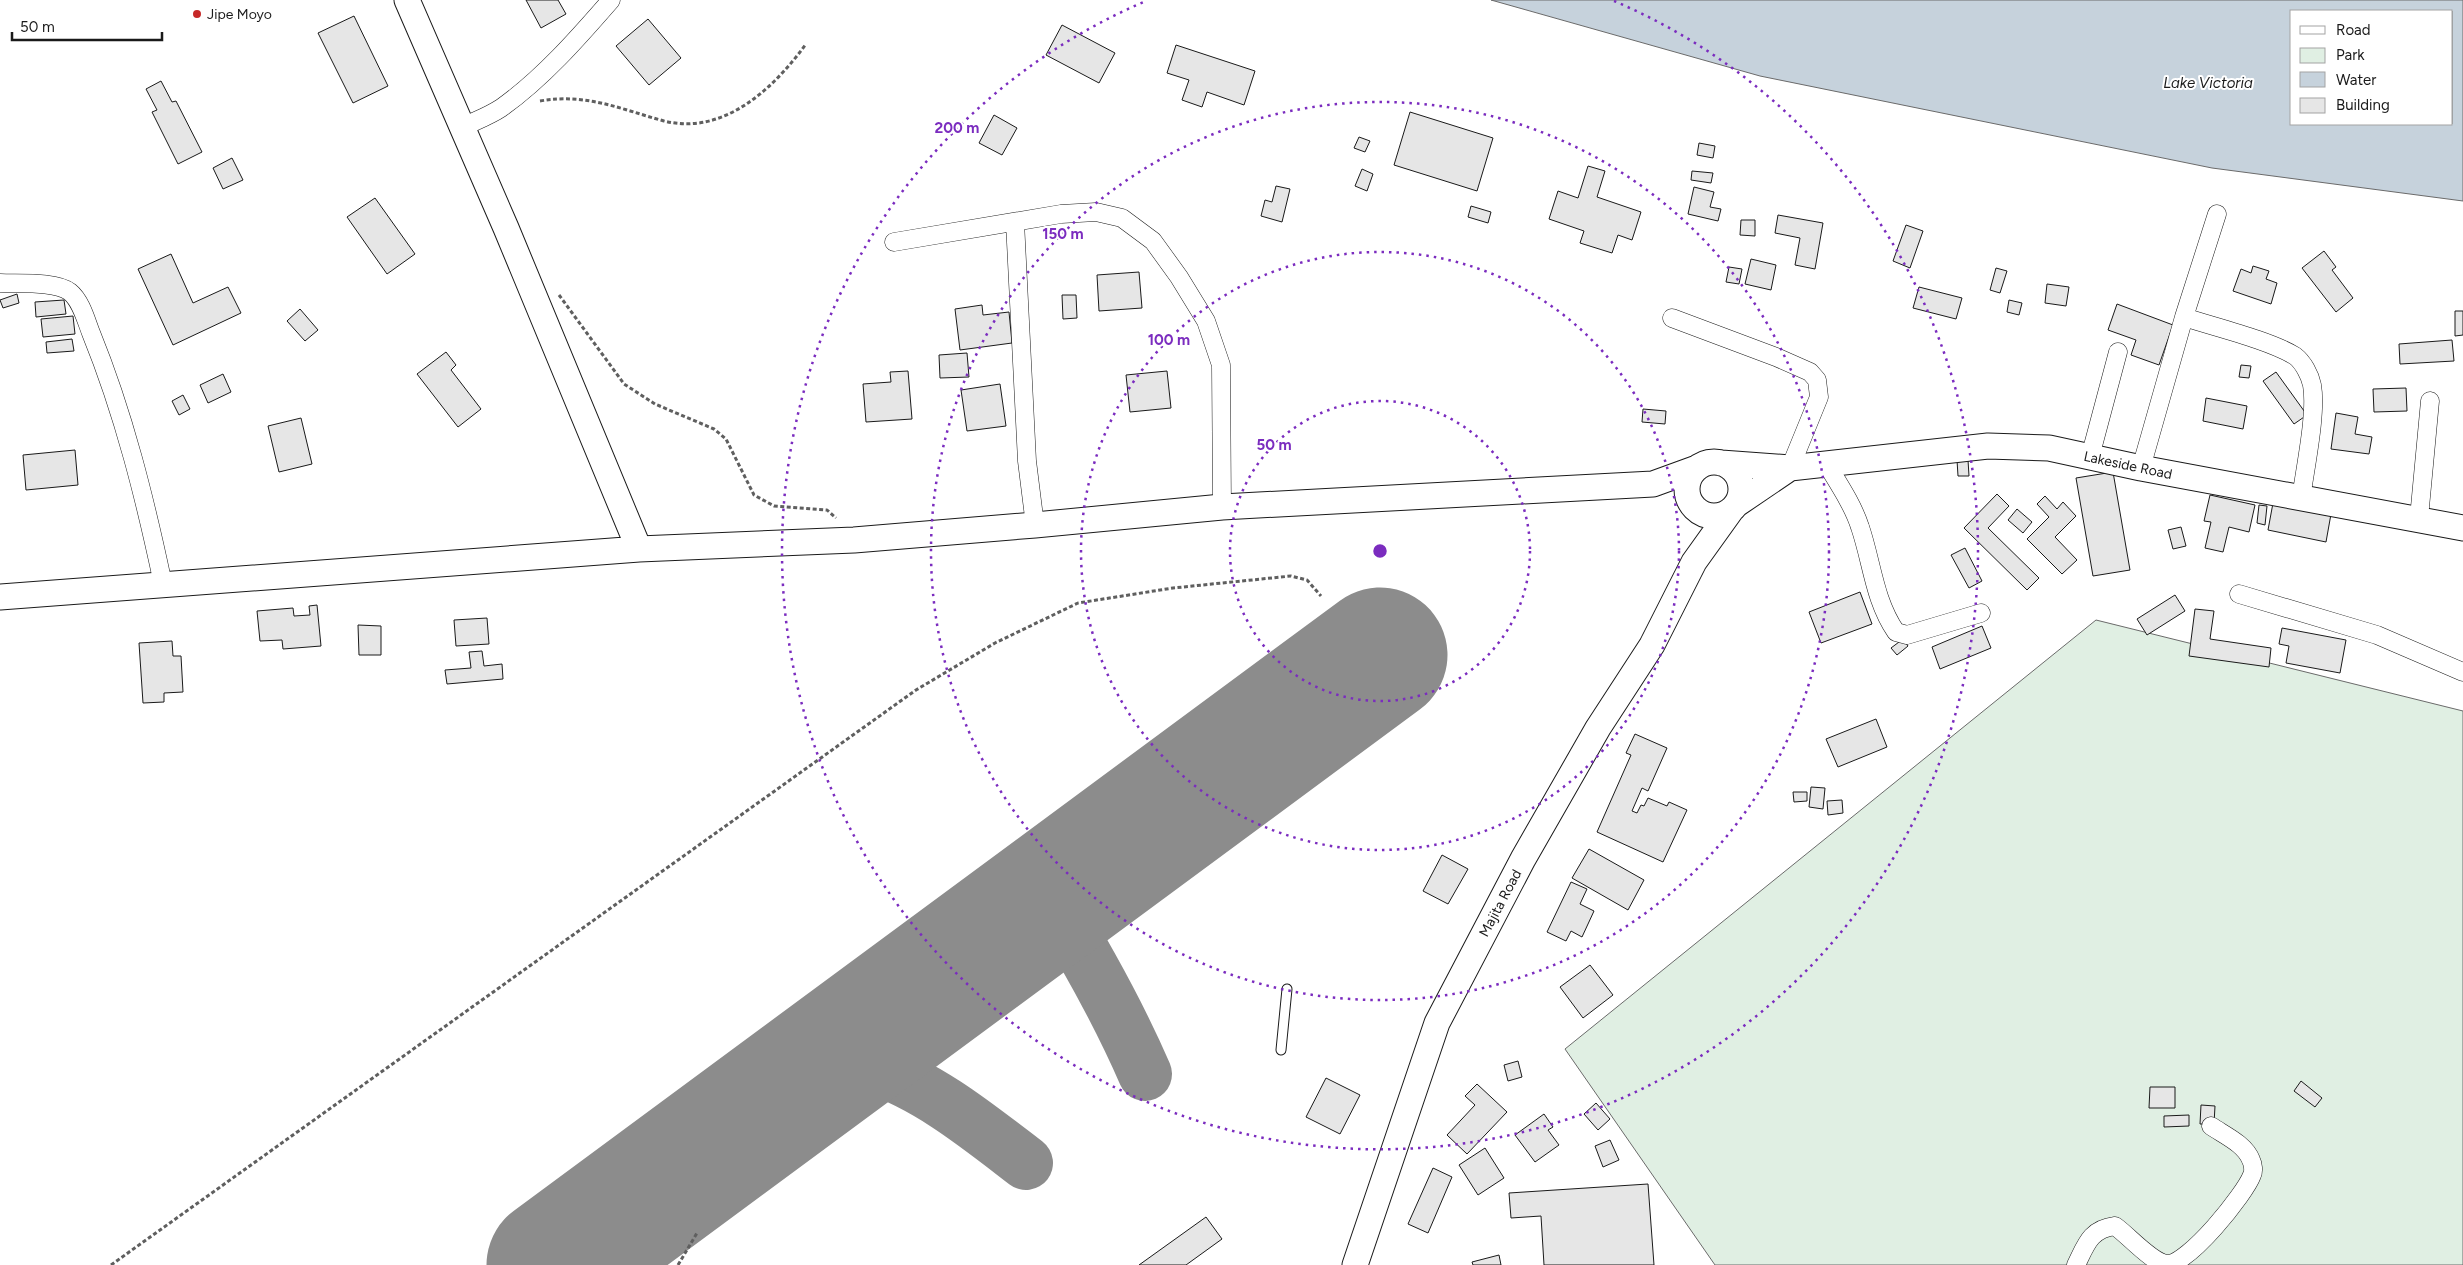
<svg xmlns="http://www.w3.org/2000/svg" width="2463" height="1265" font-family="Figtree,sans-serif">
  <style>
    .green { fill: #e0efe3; stroke: #6a6a6a }
    .water { fill: #c6d2dc; stroke: #6a6a6a; fill-rule: evenodd }
    .lines { fill: none; stroke-linecap: round; stroke-linejoin: round }
    .taxiway { stroke: #8c8c8c; stroke-width: 54 }
    .runway { stroke: #8c8c8c; stroke-width: 135 }
    .building { fill: #e6e6e6; stroke: #1a1a1a }
    .lane-casing { stroke: #1a1a1a; stroke-width: 11 }
    .street-casing { stroke: #1a1a1a; stroke-width: 19 }
    .secondary-casing { stroke: #1a1a1a; stroke-width: 27 }
    .path { stroke: #5f5f5f; stroke-width: 3; stroke-dasharray: 4 2.5; stroke-linecap: butt }
    .lane { stroke: #fff; stroke-width: 9 }
    .street { stroke: #fff; stroke-width: 18 }
    .secondary { stroke: #fff; stroke-width: 25 }
    .ring { fill: none; stroke: #7b2cbf; stroke-width: 2.5; stroke-dasharray: 2.5 5 }
    .poi-dot { fill: #c62828; stroke: #fff; stroke-width: 2 }
    .labels { text-anchor: middle; stroke-width: 4; stroke-linejoin: round; paint-order: stroke }
    .poi-label { font-size: 14px; fill: #1a1a1a; stroke: #fff; text-anchor: start }
    .street-label { font-size: 14px; fill: #1a1a1a; stroke: #fff }
    .water-label { font-size: 15px; font-style: italic; fill: #1a1a1a; stroke: #fff }
    .centre { fill: #7b2cbf; stroke: #fff; stroke-width: 2.5 }
    .ring-label { font-size: 15px; text-anchor: middle; font-weight: bold; fill: #7b2cbf; stroke: #fff; stroke-width: 4; stroke-linejoin: round; paint-order: stroke }
  </style>
  <rect width="100%" height="100%" fill="#fff"/>
  <path class="green" d="M2096,620L2463,711V1265H1715L1565,1049Z"/>
  <path class="water" d="M1491,0H2463V201L2212,168L1760,76ZM2292,11H2452V124H2292Z"/>
  <g class="lines">
    <path class="taxiway" d="M1051,898C1086,955 1119,1014 1145,1074
      M830,1061C843,1063 859,1063 872,1067C929,1086 979,1127 1026,1163"/>
    <path class="runway" d="M554,1265L1380,655"/>
  </g>
  <path class="building" d="M526,0H558L566,14L541,28Z
    M354,16L388,86L353,103L318,33Z
    M648,19L681,58L649,85L616,46Z
    M1062,25L1115,53L1099,83L1046,55Z
    M1176,45L1255,71L1244,105L1207,92L1202,107L1182,100L1189,80L1167,73Z
    M161,81L172,102L176,101L202,152L178,164L152,112L157,110L146,89Z
    M1410,112L1493,138L1477,191L1394,165Z
    M994,115L1017,128L1002,155L979,143Z
    M1359,137L1370,141L1365,152L1354,148Z
    M1699,143L1715,146L1713,158L1697,155Z
    M232,158L243,180L223,189L213,168Z
    M1588,166L1605,171L1597,197L1641,212L1632,240L1618,235L1612,253L1580,243L1584,231L1549,219L1558,191L1578,198Z
    M1362,169L1373,174L1367,191L1355,186Z
    M1692,171L1713,173L1711,183L1691,180Z
    M1276,186L1290,189L1282,222L1261,216L1265,200L1272,202Z
    M1694,187L1714,192L1710,207L1721,209L1718,221L1688,214Z
    M375,198L415,254L387,274L347,217Z
    M1471,206L1491,212L1488,223L1468,217Z
    M1778,215L1823,223L1815,269L1795,265L1800,238L1775,233Z
    M1741,220H1755V236L1740,235Z
    M1906,225L1923,231L1910,268L1893,261Z
    M2324,251L2336,267L2332,270L2353,298L2336,312L2302,268Z
    M171,254L193,303L228,287L241,313L173,345L138,269Z
    M1751,259L1776,265L1771,290L1745,284Z
    M2253,266L2269,271L2266,279L2277,283L2271,304L2233,291L2241,269L2251,273Z
    M1729,267L1742,269L1739,284L1726,282Z
    M1996,268L2007,271L2000,293L1990,290Z
    M1139,272L1142,308L1099,311L1097,275Z
    M2047,284L2069,287L2066,306L2045,303Z
    M1919,287L1962,298L1956,319L1913,308Z
    M17,294L19,303L3,308L0,300Z
    M1062,295H1076L1077,318L1063,319Z
    M64,300L66,314L36,317L35,302Z
    M2009,300L2022,303L2019,315L2007,312Z
    M2117,304L2173,325L2159,365L2131,355L2136,340L2108,330Z
    M982,305L983,315L1009,312L1012,343L960,350L955,309Z
    M300,309L318,330L305,341L287,321Z
    M2455,311H2463V335L2455,336Z
    M73,316L75,334L43,337L41,319Z
    M72,339L74,351L47,353L46,342Z
    M2452,340L2454,361L2400,364L2399,344Z
    M446,352L456,365L451,370L481,409L458,427L417,374Z
    M967,353L969,377L940,378L939,355Z
    M2241,365L2251,366L2249,378L2239,377Z
    M908,371L912,419L866,422L863,384L891,382L890,372Z
    M1167,371L1171,408L1130,412L1126,375Z
    M2276,372L2307,415L2294,424L2263,381Z
    M223,374L231,392L208,403L200,385Z
    M1000,384L1006,426L967,431L961,390Z
    M2406,388L2407,411L2374,412L2373,389Z
    M183,395L190,409L179,415L172,401Z
    M2206,398L2247,406L2243,429L2203,421Z
    M1643,409L1666,411L1665,424L1642,422Z
    M2336,413L2358,417L2355,434L2372,437L2369,454L2331,449Z
    M301,418L312,464L279,472L268,426Z
    M75,450L78,485L26,490L23,455Z
    M1957,460H1968L1969,476H1958Z
    M2113,472L2130,570L2093,576L2076,478Z
    M1997,494L2009,506L1988,528L2039,578L2027,590L1964,528Z
    M2210,495L2255,505L2249,532L2229,527L2223,552L2205,548L2211,522L2204,521Z
    M2045,496L2057,509L2063,502L2076,516L2055,537L2077,560L2062,574L2027,539L2049,517L2037,504Z
    M2273,503L2331,514L2326,542L2268,530Z
    M2259,505L2267,506L2265,525L2257,523Z
    M2017,509L2032,522L2023,533L2008,520Z
    M2181,527L2186,546L2173,549L2168,530Z
    M1965,548L1982,581L1969,588L1951,555Z
    M1860,592L1872,624L1821,643L1809,612Z
    M2175,595L2185,611L2147,635L2137,619Z
    M317,605L321,646L283,649L282,640L260,641L257,611L293,608L294,616L310,615L309,606Z
    M2195,609L2214,611L2210,639L2271,648L2269,667L2189,656Z
    M487,618L489,644L456,646L454,620Z
    M358,625L381,626V655H359Z
    M1982,626L1991,648L1940,669L1932,647Z
    M2282,628L2346,640L2340,673L2286,663L2289,646L2279,644Z
    M1903,639L1908,646L1897,655L1891,648Z
    M172,641L173,656H181L183,692L164,693V702L143,703L139,643Z
    M482,651L484,666L502,664L503,679L447,684L445,670L471,668L469,652Z
    M1876,719L1887,747L1838,767L1826,739Z
    M1635,734L1667,748L1648,791L1642,788L1632,811L1637,813L1641,805L1644,806L1648,798L1667,806L1669,802L1687,810L1663,862L1597,832L1631,755L1626,753Z
    M1811,787L1825,788L1823,809L1809,807Z
    M1793,792H1807V801L1794,802Z
    M1842,800L1843,813L1828,815L1827,801Z
    M1589,849L1644,880L1628,910L1572,878Z
    M1442,855L1468,869L1448,904L1423,891Z
    M1571,882L1587,889L1580,904L1594,911L1582,937L1571,931L1566,941L1547,932Z
    M1590,965L1613,995L1583,1018L1560,987Z
    M1518,1061L1522,1077L1508,1081L1504,1065Z
    M1326,1078L1360,1095L1340,1134L1306,1117Z
    M2301,1081L2322,1098L2315,1107L2294,1091Z
    M1477,1084L1507,1112L1467,1154L1447,1135L1475,1105L1465,1096Z
    M2150,1087H2175V1108H2149Z
    M1596,1103L1610,1119L1598,1130L1584,1114Z
    M2201,1105L2215,1106L2214,1124H2200Z
    M1544,1114L1553,1127L1548,1130L1559,1145L1535,1162L1515,1135Z
    M2189,1115V1126L2164,1127V1116Z
    M1610,1140L1619,1160L1603,1167L1595,1146Z
    M1485,1148L1504,1178L1478,1195L1459,1165Z
    M1433,1168L1452,1177L1428,1233L1408,1224Z
    M1648,1184L1654,1265H1544L1541,1216L1511,1218L1509,1193Z
    M1206,1217L1222,1239L1186,1265H1139Z
    M1499,1255L1501,1265H1473L1472,1262Z"/>
  <g class="lines">
    <g class="lane-casing">
      <path id="lane" d="M1281,1050L1287,989"/>
    </g>
    <g class="street-casing">
      <path id="street" d="M463,127C475,121 489,116 501,108C542,79 578,38 611,0
        M1015,222L1027,461L1035,525
        M894,242L1061,214L1096,212L1122,218L1153,241L1179,277L1206,321L1221,365L1222,507
        M0,283C19,284 56,281 70,292C81,301 86,320 91,333C124,414 145,499 163,584
        M2184,317C2214,327 2269,340 2295,356C2303,362 2310,375 2312,385C2317,413 2305,468 2301,499
        M1672,318L1776,357L1810,372L1817,380L1819,397L1790,468
        M2090,457L2118,352
        M1826,463C1838,483 1853,505 1860,527C1872,562 1874,600 1896,632L1907,635L1981,613
        M2141,468L2184,317L2217,214
        M2419,518L2430,401
        M2239,594L2377,635L2463,672
        M2076,1265C2086,1245 2090,1229 2115,1226C2128,1235 2152,1263 2167,1264C2188,1265 2245,1194 2252,1175C2254,1171 2253,1164 2251,1160C2245,1144 2224,1135 2211,1126"/>
    </g>
    <g class="secondary-casing">
      <path id="secondary" d="M407,0L506,228L639,549
        M1687 489a27 27 0 1 1 54 0a27 27 0 1 1-54 0Z
        M1721,463L1790,468L1988,446L2049,448L2141,468L2463,528
        M1737,504L1790,468
        M0,597L639,549L854,540L1035,525L1222,507L1653,484L1697,468
        M1355,1265L1437,1023L1523,859L1598,728L1652,645L1694,562L1732,509"/>
    </g>
    <path class="path" d="M540,101C587,93 620,109 664,121C724,136 774,88 806,44
      M559,295L624,384L655,404L714,429L726,439L754,495L774,506L827,510L836,518
      M111,1265L916,690L995,643L1078,603L1173,588L1291,576L1307,580L1321,596
      M678,1265L697,1233"/>
    <use href="#lane" class="lane"/>
    <use href="#street" class="street"/>
    <use href="#secondary" class="secondary"/>
  </g>
  <g class="ring">
    <circle cx="1380" cy="551" r="150"/>
    <circle cx="1380" cy="551" r="299"/>
    <circle cx="1380" cy="551" r="449"/>
    <path d="M1614 1A598 598 0 1 1 1146 1"/>
  </g>
  <circle class="poi-dot" cx="197" cy="14" r="5"/>
  <g class="labels">
    <g class="poi-label">
      <text x="207" y="19">Jipe Moyo</text>
    </g>
    <g class="street-label">
      <text transform="translate(2128 465) rotate(12)" y="5">Lakeside Road</text>
      <text transform="translate(1500 903) rotate(-62)" y="5">Majita Road</text>
    </g>
    <g class="water-label">
      <text x="2208" y="88">Lake Victoria</text>
    </g>
  </g>
  <circle cx="1380" cy="551" r="8" class="centre"/>
  <g class="ring-label">
    <text x="957" y="133">200 m</text>
    <text x="1063" y="239">150 m</text>
    <text x="1169" y="345">100 m</text>
    <text x="1274" y="450">50 m</text>
  </g>
  <rect x="2290" y="10" width="162" height="115" fill="#ffffff" stroke="#a3a3a3"/>
  <rect x="2300" y="26" width="25" height="8" fill="#ffffff" stroke="#a3a3a3"/>
  <text x="2336" y="35" font-size="15" fill="#1a1a1a">Road</text>
  <rect x="2300" y="48" width="25" height="15" fill="#e0efe3" stroke="#a3a3a3"/>
  <text x="2336" y="60" font-size="15" fill="#1a1a1a">Park</text>
  <rect x="2300" y="72" width="25" height="15" fill="#c6d2dc" stroke="#a3a3a3"/>
  <text x="2336" y="85" font-size="15" fill="#1a1a1a">Water</text>
  <rect x="2300" y="98" width="25" height="15" fill="#e6e6e6" stroke="#a3a3a3"/>
  <text x="2336" y="110" font-size="15" fill="#1a1a1a">Building</text>
  <path d="M12 32v8h150v-8" fill="none" stroke="#1a1a1a" stroke-width="2.5"/>
  <text x="20" y="32" font-size="15" fill="#1a1a1a" stroke="#ffffff" stroke-width="4" paint-order="stroke">50 m</text>
</svg>
